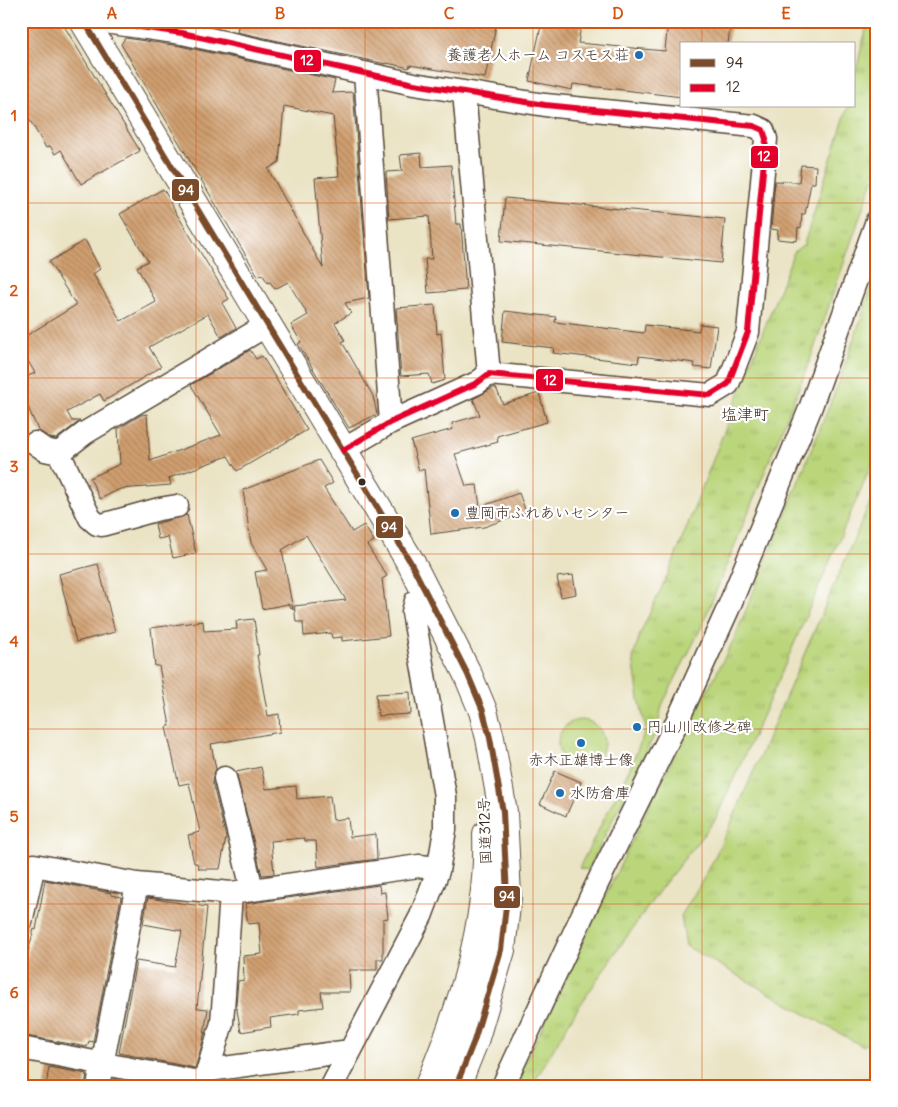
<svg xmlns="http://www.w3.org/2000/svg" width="898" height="1107" font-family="Delius,'Klee One',sans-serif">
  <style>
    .grass { fill: url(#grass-tufts); stroke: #7a804c }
    .green { fill: #bad57a; stroke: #7a804c }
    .building { fill: url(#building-back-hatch); fill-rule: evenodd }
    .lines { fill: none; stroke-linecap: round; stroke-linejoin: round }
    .street-casing { stroke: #554637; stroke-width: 25 }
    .highway-casing { stroke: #554637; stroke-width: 30 }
    .street { stroke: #fff; stroke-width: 22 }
    .highway { stroke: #fff; stroke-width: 28 }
    .bus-1-casing { stroke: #fff; stroke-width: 10 }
    .bus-2-casing { stroke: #fff; stroke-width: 10 }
    .bus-1 { stroke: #7a4b2a; stroke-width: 6 }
    .bus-2 { stroke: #e4002b; stroke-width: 6 }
    .grid { fill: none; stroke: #d7540e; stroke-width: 1; stroke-opacity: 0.55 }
    .poi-dot { fill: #1f6fb2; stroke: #fff; stroke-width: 2 }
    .bus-dot { fill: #3b2a1e; stroke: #fff; stroke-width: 2 }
    .labels { text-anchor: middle; stroke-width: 4.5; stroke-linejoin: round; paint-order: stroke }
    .poi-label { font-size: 15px; fill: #3b2a1e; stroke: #fff; text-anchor: start }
    .street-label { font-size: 15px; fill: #3b2a1e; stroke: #fff }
    .neighbourhood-label { font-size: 16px; fill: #3b2a1e; stroke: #fff }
    .line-badge { stroke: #fff; stroke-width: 2 }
    .badge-label { font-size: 14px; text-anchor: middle; font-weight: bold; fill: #fff }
    .neatline { fill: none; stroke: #d7540e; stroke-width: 2 }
    .grid-label { font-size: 16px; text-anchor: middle; font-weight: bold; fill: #d7540e }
  </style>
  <defs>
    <pattern id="grass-tufts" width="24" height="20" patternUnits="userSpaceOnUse" patternTransform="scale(1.25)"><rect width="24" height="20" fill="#bad57a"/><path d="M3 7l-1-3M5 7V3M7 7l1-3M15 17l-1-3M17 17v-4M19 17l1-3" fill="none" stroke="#a1b769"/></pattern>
    <pattern id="building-back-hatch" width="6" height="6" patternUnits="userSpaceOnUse" patternTransform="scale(1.25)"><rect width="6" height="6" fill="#d09f6f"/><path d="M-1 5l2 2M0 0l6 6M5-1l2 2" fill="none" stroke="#aa825b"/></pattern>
  </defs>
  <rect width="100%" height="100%" fill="#fff"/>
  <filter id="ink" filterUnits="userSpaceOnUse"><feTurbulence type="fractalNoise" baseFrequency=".02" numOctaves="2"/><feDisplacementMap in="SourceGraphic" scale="10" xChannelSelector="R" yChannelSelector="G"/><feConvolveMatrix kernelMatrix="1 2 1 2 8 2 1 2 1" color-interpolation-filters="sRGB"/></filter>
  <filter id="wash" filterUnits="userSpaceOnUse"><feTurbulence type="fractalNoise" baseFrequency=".0096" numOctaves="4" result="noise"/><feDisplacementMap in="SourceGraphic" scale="20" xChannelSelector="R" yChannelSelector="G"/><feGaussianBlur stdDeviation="1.12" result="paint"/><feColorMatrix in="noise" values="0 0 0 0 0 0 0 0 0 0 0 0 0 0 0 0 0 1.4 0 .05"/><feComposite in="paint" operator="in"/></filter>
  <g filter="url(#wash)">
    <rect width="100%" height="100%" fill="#eae3c4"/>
    <path class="grass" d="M868,21H877V166L871,185L809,363L701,628L662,705L657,730L588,870L579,868L629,770L646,729L639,699L633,658L640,634L672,565L794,252L804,244L848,106H854V79Z
      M877,272V452L778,681L715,820L662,887L611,959L571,1019L532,1086H514L653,797L735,637L839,382Z
      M877,486V1040L862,1046L686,946L681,916L707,873L732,821Z"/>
    <path class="green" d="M558 743a23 23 0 1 1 46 0a23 23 0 1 1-46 0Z"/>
    <g id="blocks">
      <path class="building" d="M21,21H61L140,151L81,184L61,150L55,154L50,146L46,148L21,105Z
        M239,21H497L485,78L410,65L409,68L387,63L386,64L237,32Z
        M542,21H582L578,43L665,51L668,21H731L728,44H682V97L573,84L572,90L529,81Z
        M125,38L180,46L335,80L332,93L353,92L369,298L345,303L351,313L335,323L345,340L342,342L373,396L377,414L349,428L298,344L301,342L291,325L308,315L288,282L275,289L270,282L268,283L262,274L258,276L121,44ZM284,106L333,116L339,176L315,178L323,268L268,169L279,162Z
        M421,153L422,167L451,165L456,224H461L466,290L428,293L425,259H432L429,216L389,219L386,172L402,171L400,155Z
        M801,165L816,166L815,183H811L805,214H802L801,228L798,227L797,241L777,239L778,230L771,229L775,181L799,182Z
        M163,189L171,202L170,203L229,299L222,303L236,328L221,337L208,314L149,347L161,367L104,401L100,394L67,412L72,421H80L56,439L50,438L38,430L21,391V379L35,373L21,349V339L76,305L49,262L85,240L100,269L93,274L121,321L156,302L137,267L148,261L120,214Z
        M505,198L725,219L721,263L501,241Z
        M435,305L437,334L441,333L445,380L432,384L429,374L401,376L396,308Z
        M505,311L556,317L555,322L644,333L645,325L699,331L700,324L717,326L711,369L694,367L695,363L639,356L638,363L553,353L554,348L502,342Z
        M250,350L256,359L262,356L307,430L237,471L228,456L169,478L171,485L120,489L100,499L90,478L120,464L118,429L141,415L147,414L150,461L221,435L191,385Z
        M493,388H496L503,404L539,393L547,422L497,436L498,442L455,454L466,486L477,485L480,507L519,493L526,512L484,527L431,534L424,469L419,471L411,441L453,429L452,423L480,415L473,399Z
        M319,460L333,483L324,488L352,532L364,525L374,541L367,545L387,576L382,579L389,636L342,641V637L332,638L331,633L304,636L303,622H296L294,606L346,600L306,535L282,550L293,610L288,604L262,609L255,572L267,570L251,543L243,490Z
        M187,515L196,553L173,558L168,537L158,539L155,524Z
        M98,564L115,632L76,642L59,574Z
        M573,575L576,594L561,597L557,577Z
        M254,619L259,655H257L268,716L279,714L280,732L211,744L216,769L212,781L226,838L220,869H199L197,863H194L188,835L200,832L189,783L179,785L166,727L170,726L159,666H155L151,628L203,621L204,631L237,629L236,621Z
        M410,692L411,714L378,716L376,694Z
        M261,767L266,789L296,786L297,799L330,796L333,820L348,818L350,837L376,834L377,859L318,867L316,841H305L304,838L271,841L274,874L262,875L236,772Z
        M555,771L581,782L566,816L540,804Z
        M45,880L111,893V895L121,897L93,1042L89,1041L87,1047L21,1035V1005L26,979L21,977V959L26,960L34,929L36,930Z
        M379,885L380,893L385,892L388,918L383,919V959H377V970H349L350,992H321L323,1007L299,1010V1014L270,1018L271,1027L241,1032L236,1005L238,981L244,980L243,956L262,954L259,923L248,924L245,904Z
        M148,898L207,907L197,1008L208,1009L203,1041L195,1068L119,1053L136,961L175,967L182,931L143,924Z
        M49,1067L87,1074L85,1086H46Z
        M113,1079L149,1086H111Z"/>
    </g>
  </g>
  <g filter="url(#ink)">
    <use href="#blocks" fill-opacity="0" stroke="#554637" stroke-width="1"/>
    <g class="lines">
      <g class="street-casing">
        <path id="street" d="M86,25L96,21L105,22L182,33L414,84L545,105L754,126L763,130L766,139L748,332L728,384L710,395L489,374L477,383L391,422L343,450
          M365,73L391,422
          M464,92L489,374
          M35,443L45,450L59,453L90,518L97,524L102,525L159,509L177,506
          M59,453L85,433L267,325
          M225,778L252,889
          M21,922L34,865L137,884L231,893L419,866L429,867L438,871L445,830V796L413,612L416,601L427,595
          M21,1048L204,1083
          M209,1070L350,1051
          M98,1086L137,884
          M203,1086L222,1023L231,893
          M332,1086L421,916L438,871
          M503,1086L596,886L675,726L728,609L810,409L877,221"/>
      </g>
      <g class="highway-casing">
        <path id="highway" d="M84,21L411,563L468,675L483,711L490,738L503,812L507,897L501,950L474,1041L456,1086
          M429,1086C463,1005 490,922 487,834"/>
      </g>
      <use href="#street" class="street"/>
      <use href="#highway" class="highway"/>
      <g class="bus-1-casing">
        <path id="bus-1" d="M84,21L411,563L468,675L483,711L490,738L503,812L507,897L501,950L474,1041L456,1086"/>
      </g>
      <g class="bus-2-casing">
        <path id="bus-2" d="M86,25L96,21L105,22L182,33L414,84L545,105L754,126L763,130L766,139L748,332L728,384L710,395L489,374L477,383L391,422L343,450"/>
      </g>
      <use href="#bus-1" class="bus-1"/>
      <use href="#bus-2" class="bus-2"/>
    </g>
  </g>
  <path class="grid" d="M196,21V1086M365,21V1086M533,21V1086M702,21V44M702,106V1086M21,203H877M21,378H877M21,554H877M21,729H877M21,904H877"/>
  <g class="poi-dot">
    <circle cx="639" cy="55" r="5"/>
    <circle cx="455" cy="513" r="5"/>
    <circle cx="637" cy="727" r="5"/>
    <circle cx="581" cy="743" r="5"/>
    <circle cx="560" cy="793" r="5"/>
  </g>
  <circle class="bus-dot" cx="362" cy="482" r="4.5"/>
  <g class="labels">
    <g class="poi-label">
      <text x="629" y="60" text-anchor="end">養護老人ホーム コスモス荘</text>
      <text x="465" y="518">豊岡市ふれあいセンター</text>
      <text x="647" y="732">円山川改修之碑</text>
      <text x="581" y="765" text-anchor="middle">赤木正雄博士像</text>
      <text x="570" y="798">水防倉庫</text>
    </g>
    <g class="street-label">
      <text transform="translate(485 831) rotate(-92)" y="5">国道312号</text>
    </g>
    <g class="neighbourhood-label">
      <text x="745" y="420">塩津町</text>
    </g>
  </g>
  <g class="line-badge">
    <rect x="293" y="49" width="29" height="24" rx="5" fill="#e4002b"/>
    <rect x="750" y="145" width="29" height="24" rx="5" fill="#e4002b"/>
    <rect x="171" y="178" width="29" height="24" rx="5" fill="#7a4b2a"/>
    <rect x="535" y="368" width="29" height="24" rx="5" fill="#e4002b"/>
    <rect x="375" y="515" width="29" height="24" rx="5" fill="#7a4b2a"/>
    <rect x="493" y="885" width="28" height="24" rx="5" fill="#7a4b2a"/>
  </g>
  <g class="badge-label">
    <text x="307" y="65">12</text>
    <text x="764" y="161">12</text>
    <text x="186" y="195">94</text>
    <text x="550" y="385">12</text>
    <text x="389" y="532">94</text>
    <text x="507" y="901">94</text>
  </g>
  <rect width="898" height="1107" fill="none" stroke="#fff" stroke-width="55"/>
  <rect x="680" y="42" width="175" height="65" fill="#ffffff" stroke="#b1aaa5"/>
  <rect x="690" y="59" width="25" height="8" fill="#7a4b2a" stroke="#b1aaa5"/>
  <text x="726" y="68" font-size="15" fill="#3b2a1e">94</text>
  <rect x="690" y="84" width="25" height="8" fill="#e4002b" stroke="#b1aaa5"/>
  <text x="726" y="92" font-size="15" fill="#3b2a1e">12</text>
  <rect x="28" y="28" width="842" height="1052" class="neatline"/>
  <g class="grid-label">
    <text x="112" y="19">A</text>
    <text x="280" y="19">B</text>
    <text x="449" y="19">C</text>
    <text x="618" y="19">D</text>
    <text x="786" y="19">E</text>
    <text x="14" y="121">1</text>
    <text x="14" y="296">2</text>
    <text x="14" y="472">3</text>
    <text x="14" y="647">4</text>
    <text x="14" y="822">5</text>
    <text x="14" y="998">6</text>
  </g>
</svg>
